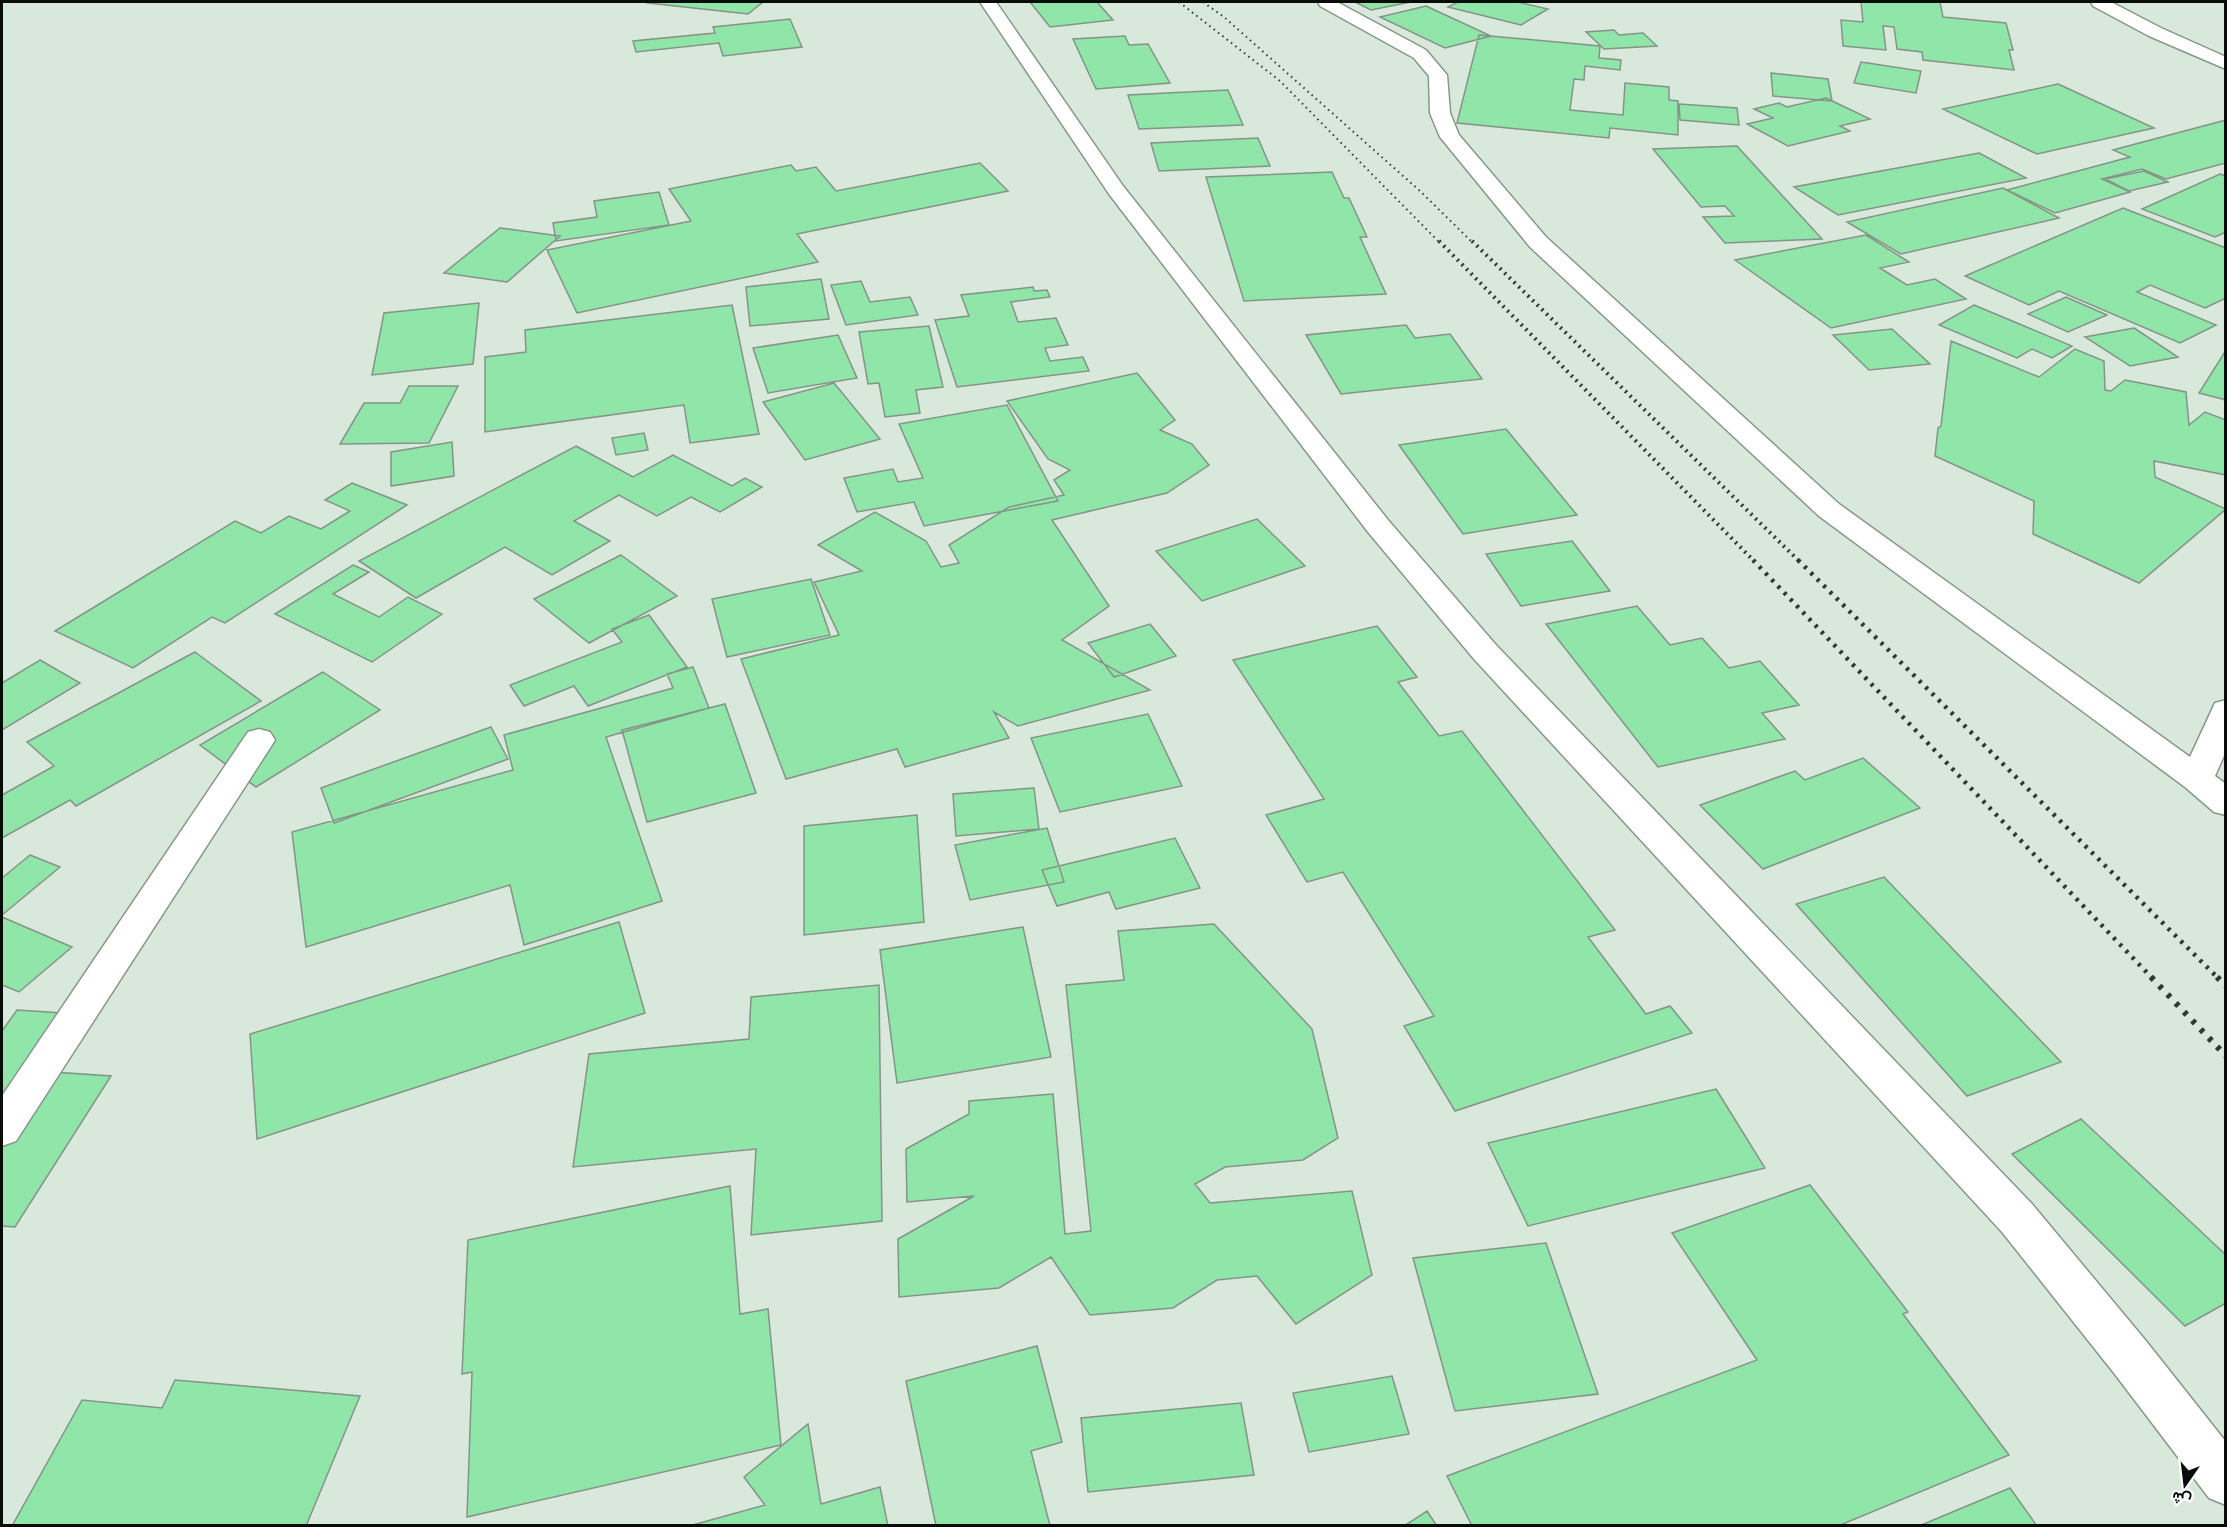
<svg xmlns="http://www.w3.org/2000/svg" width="2227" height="1527" font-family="Poppins,Vazirmatn,sans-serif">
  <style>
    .building { fill: #90e5a8; stroke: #849488; stroke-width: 1.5 }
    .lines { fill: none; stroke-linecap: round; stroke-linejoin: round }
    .minor-casing { stroke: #88978b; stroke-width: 3 }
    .minor { fill: #fff; fill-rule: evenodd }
    .rail-far3 { stroke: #313933; stroke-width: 2; stroke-dasharray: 1.5 4; stroke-linecap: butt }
    .rail-far2 { stroke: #313933; stroke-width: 4; stroke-dasharray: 2 4.5; stroke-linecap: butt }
    .rail-far1 { stroke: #313933; stroke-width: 4.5; stroke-dasharray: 3 6; stroke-linecap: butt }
    .rail { stroke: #313933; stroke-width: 6; stroke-dasharray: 4 8; stroke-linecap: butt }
  </style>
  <rect width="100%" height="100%" fill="#d8e9dc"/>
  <path class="building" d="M650,2H763L748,14L648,3Z
    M1030,2H1097L1113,20L1050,27Z
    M1355,2H1411L1371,10Z
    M1458,2H1518L1548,9L1521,25L1448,7Z
    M1861,2H1940L1943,17L2006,23L2013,50H2009L2014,70L1923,60L1922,52L1897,49L1894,27L1883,26L1886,50L1843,46L1841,20L1863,22Z
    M1426,6L1491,36L1445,48L1380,17Z
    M790,19L802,47L723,56L719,43L636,52L633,41L715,33L713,27Z
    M1614,30L1619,35L1643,33L1657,46L1604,49L1586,32Z
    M1479,35L1600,46L1599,58L1621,60L1620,70L1585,66L1584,80L1574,79L1570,110L1623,115L1625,83L1669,87V100L1678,101V135L1610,128L1609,138L1457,123Z
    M1125,36L1129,45L1148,44L1170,83L1096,89L1073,39Z
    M1861,62L1921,71L1916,93L1854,83Z
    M1771,73L1828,79L1832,101L1773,96Z
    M2058,84L2154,128L2037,154L1943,109Z
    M1228,90L1243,125L1139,129L1128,95Z
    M1826,98L1870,119L1840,126L1850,131L1788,146L1747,124L1773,118L1754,109L1779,103L1787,107Z
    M1679,104L1737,108L1739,125L1680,120Z
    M2226,120V163L2166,179L2142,169L2102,179L2130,192L2055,213L2007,190L2130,157L2113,150Z
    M1258,138L1270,166L1159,171L1151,143Z
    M1737,146L1822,239L1725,243L1703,217L1734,216L1725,206L1701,207L1653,149Z
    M1979,153L2026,178L1838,215L1794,187Z
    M980,163L1008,191L797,234L818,262L577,313L547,250L691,221L669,189L791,165L796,171L816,167L836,191Z
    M2144,171L2168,182L2129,191L2105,179Z
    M1332,172L1344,198H1349L1367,237H1360L1386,294L1244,301L1206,177Z
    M2220,174L2226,176V232L2215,237L2142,209Z
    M2003,188L2059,218L1901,254L1847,222Z
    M659,192L669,225L556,241L553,223L597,217L594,201Z
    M2123,208L2226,248V298L2205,308L2150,285L2137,292L2216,325L2180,343L2059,291L2029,305L1965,276Z
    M500,228L560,236L507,282L444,273Z
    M1866,235L1909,262L1880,268L1907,285L1935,279L1966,299L1831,328L1735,260Z
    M821,279L829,319L750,326L746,287Z
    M861,281L870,302L910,297L918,315L846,325L831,285Z
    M1033,287L1034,291L1047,290L1050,297L1011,302L1018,322L1056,318L1068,345L1045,348L1050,361L1083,357L1089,371L957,387L935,320L969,316L961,295Z
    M2066,297L2107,315L2068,332L2028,314Z
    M479,303L473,364L372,375L384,313Z
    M732,305L759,434L690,443L684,405L485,432V357L526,352L525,330Z
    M1974,305L2072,346L2052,358L2032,349L2017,358L1939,325Z
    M1406,325L1415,338L1450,334L1482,379L1341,394L1306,335Z
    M929,326L943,387L916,390L920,413L885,417L879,383L868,384L859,332Z
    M2134,328L2178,357L2130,366L2085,337Z
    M1892,329L1930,364L1869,370L1833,335Z
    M838,335L857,378L768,393L753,348Z
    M1951,341L2039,377L2075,349L2104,361L2105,390L2111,391L2125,380L2186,392L2189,425L2205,412L2226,420V475L2154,461L2155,477L2226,509L2139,583L2033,534L2034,501L1935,456L1938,428L1941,426Z
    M2226,350V400L2199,393Z
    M1137,373L1175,420L1160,430L1192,444L1209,465L1167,493L1052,520L1109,606L1062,640L1150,690L1018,726L994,712L1009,738L905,767L897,749L786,779L741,659L839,635L814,582L862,571L818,545L875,512L926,541L941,567L959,563L949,545L1009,507L1064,495L1054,480L1070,470L1048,459L1007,401Z
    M834,383L880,439L805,460L763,402Z
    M409,386H458L429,443L340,444L364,403H400Z
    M1007,405L1058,501L924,526L914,502L857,512L844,478L893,469L898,482L923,478L899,424Z
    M1506,429L1577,515L1463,534L1399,445Z
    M644,433L648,450L616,455L612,438Z
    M452,442L454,476L391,486V452Z
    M576,446L633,477L673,455L732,486L745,478L762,487L720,512L691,497L657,516L619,495L574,521L610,541L552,575L505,547L416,598L359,561Z
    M352,483L407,505L225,623L212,617L133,668L55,631L235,521L261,533L289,516L321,529L350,511L325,500Z
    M1257,519L1305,566L1202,601L1156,551Z
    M1572,541L1610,591L1521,606L1486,554Z
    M621,555L677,596L589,643L534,599Z
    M353,565L369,572L333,594L379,617L408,597L442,614L372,662L275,614Z
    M811,579L830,635L727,657L712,599Z
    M1637,606L1670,645L1702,638L1729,668L1760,661L1799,705L1762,713L1785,739L1658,767L1546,624Z
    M649,615L687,667L588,706L574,686L524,706L510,685L622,642L612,629Z
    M1150,624L1176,656L1114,677L1088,643Z
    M1377,626L1417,677L1398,682L1439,736L1462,731L1615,930L1588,937L1646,1014L1670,1006L1692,1033L1455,1111L1404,1026L1434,1016L1343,872L1307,882L1266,815L1324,799L1233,660Z
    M195,652L261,701L76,806L70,800L2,838V795L54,766L27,742Z
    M40,660L80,683L2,730V683Z
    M693,667L709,708L606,737L662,901L524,945L510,885L306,947L292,832L513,770L504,735L673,688L667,674Z
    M323,672L380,710L256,787L200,745Z
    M725,704L756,793L647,822L622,730Z
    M1148,714L1182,786L1060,812L1031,738Z
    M491,727L508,759L334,823L321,788Z
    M1863,758L1920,808L1763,869L1700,805L1795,771L1805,780Z
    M1034,788L1039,829L956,836L953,794Z
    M917,815L924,922L804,935V826Z
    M1047,828L1064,882L970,900L955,845Z
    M1175,838L1200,888L1116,909L1109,892L1057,906L1042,870Z
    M30,855L60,867L2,915V878Z
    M1884,877L2061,1062L1967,1096L1796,904Z
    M2,917L72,947L19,992L2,985Z
    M619,922L645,1013L257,1139L250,1034Z
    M1214,924L1312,1029L1338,1138L1303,1160L1225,1167L1195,1184L1210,1203L1352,1191L1372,1275L1296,1324L1257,1276L1217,1280L1173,1308L1090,1315L1051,1257L999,1288L899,1297L898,1239L974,1196L907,1202L906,1149L969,1114V1101L1053,1094L1065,1234L1091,1231L1066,985L1124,980L1118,931Z
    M1023,927L1051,1057L897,1083L880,950Z
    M879,985L882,1221L751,1235L756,1149L573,1167L589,1054L749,1039L751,997Z
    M17,1010L62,1013L23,1070L111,1076L15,1227L2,1226V1031Z
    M1716,1089L1765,1168L1528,1226L1488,1143Z
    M2081,1119L2226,1255V1303L2185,1326L2012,1154Z
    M1810,1185L1908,1312L1903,1314L2009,1455L1838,1526H1472L1447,1476L1757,1360L1672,1233Z
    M730,1186L740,1314L768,1309L781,1445L467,1517L472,1372L462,1374L468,1240Z
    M1546,1243L1598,1394L1455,1411L1413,1258Z
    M1037,1346L1062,1442L1031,1451L1050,1526H936L906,1381Z
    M1392,1376L1409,1434L1309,1452L1293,1393Z
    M175,1380L360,1396L306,1526H12L82,1400L162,1408Z
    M1241,1403L1254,1475L1088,1492L1081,1418Z
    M808,1424L821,1504L880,1487L888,1526H689L765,1505L744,1477Z
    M2010,1488L2037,1526H1919Z
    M1427,1511L1437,1526H1404Z"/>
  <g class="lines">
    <g class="minor-casing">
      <path id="minor" d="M980,2H996L1123,186L1388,520L1496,645L2032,1204L2146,1341L2226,1442V1505L2209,1498L2114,1373L2002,1232L1474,659L1368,532L1109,194Z
        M1318,2H1337L1426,50L1447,75L1450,113L1459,135L1546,237L1839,504L2190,757L2215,703L2226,700V751L2215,776L2226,784V815L2214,812L2185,787L1819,516L1530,247L1440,137L1430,113L1429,76L1414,58L1320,6Z
        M2091,2H2111L2161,28L2226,57V69L2149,36L2093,6Z
        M259,729L270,732L275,740L270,748L16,1141L2,1146V1096L248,732Z"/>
    </g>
    <use href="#minor" class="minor"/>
    <path class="rail-far3" d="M1179,2L1280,81L1440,243
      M1203,2L1224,17L1420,191L1473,243"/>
    <path class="rail-far2" d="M1439,241L1754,561
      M1472,241L1799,561"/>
    <path class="rail-far1" d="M1753,560L2153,979
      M1798,560L2219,979"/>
    <path class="rail" d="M2151,977L2226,1056
      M2217,977L2226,986"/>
  </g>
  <rect width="2227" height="1527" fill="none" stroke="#080d09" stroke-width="6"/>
  <g transform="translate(2185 1485) rotate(194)" stroke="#ffffff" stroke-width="4.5" paint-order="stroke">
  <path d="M0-4.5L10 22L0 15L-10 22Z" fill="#080d09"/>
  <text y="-9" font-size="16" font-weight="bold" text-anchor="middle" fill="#080d09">ش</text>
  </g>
</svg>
